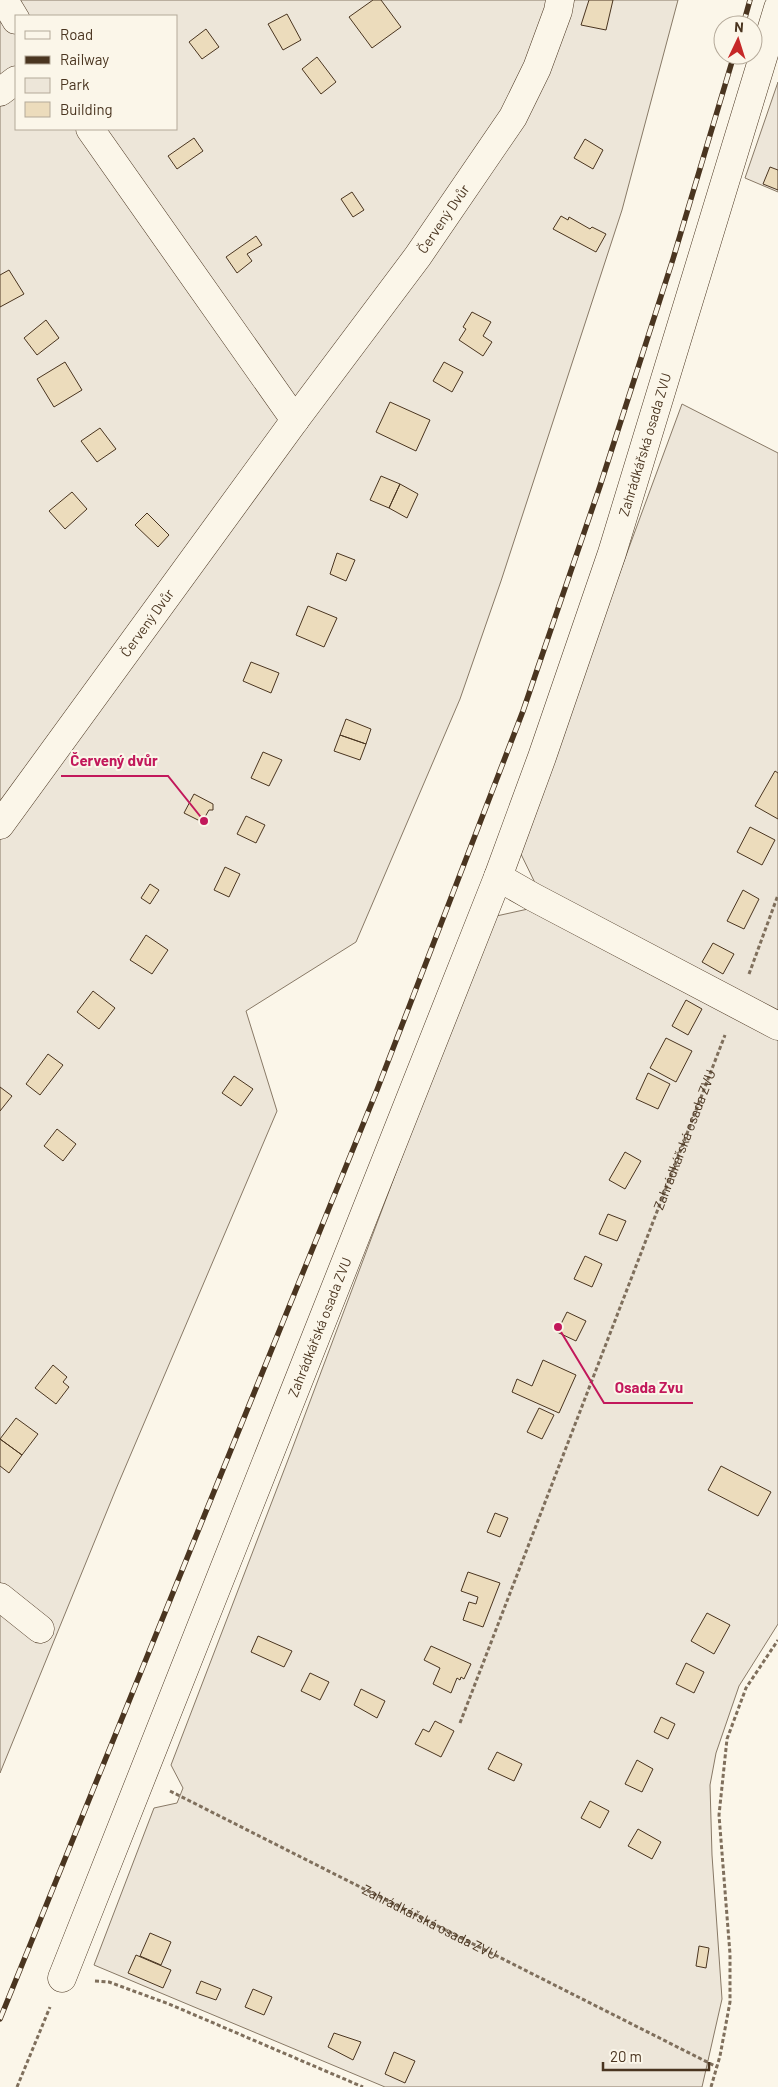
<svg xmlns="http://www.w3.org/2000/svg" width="778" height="2087" font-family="Barlow,sans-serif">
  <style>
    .green { fill: #ede6d9; stroke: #887966; fill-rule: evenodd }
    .building { fill: #ecdcbc; stroke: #4a3520 }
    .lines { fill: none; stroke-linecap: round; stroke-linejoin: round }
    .minor-casing { stroke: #4a3520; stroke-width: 29 }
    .path { stroke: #7f6f5c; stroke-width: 3; stroke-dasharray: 4 2.5; stroke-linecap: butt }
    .minor { stroke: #fbf6e9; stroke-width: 28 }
    .rail-casing { stroke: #4a3520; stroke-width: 5.5 }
    .rail { stroke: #fbf6e9; stroke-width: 4; stroke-dasharray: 11; stroke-linecap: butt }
    .labels { text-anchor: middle; stroke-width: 4; stroke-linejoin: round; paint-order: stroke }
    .street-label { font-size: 14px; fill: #4a3520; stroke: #fbf6e9 }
    .leader { fill: none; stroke: #c2185b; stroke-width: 2 }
    .callout-dot { fill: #c2185b; stroke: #fbf6e9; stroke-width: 2 }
    .callout-label { font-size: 15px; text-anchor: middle; font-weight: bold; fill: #c2185b; stroke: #fbf6e9; stroke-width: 4; stroke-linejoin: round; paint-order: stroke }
  </style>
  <rect width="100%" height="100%" fill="#fbf6e9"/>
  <path class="green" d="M0,0H678L622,210L501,581L460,699L356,942L246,1011L277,1111L116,1489L0,1773ZM16,16H176V129H16Z
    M778,82V192L745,178Z
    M682,404L778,453V1624L739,1686L716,1753L710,1785L712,1855L722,1999L702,2087H385L94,1965L154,1808L177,1803L183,1788L171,1765L291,1452L492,917L528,909L537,887L518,848Z"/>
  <path class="building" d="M373,0H381L401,27L372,48L349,17Z
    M589,0H613L606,30L581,25Z
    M287,14L301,40L283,50L268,24Z
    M206,29L219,47L202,59L189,42Z
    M317,57L336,82L321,94L302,69Z
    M194,138L203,151L177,169L168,156Z
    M585,139L603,150L593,169L574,158Z
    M770,167L778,170V190L763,184Z
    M352,192L364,210L353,217L341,199Z
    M561,216L568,220L569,217L590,229L592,227L606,234L596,252L553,229Z
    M256,236L262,245L247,254L252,261L237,273L226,257Z
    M9,270L24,294L0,307V275Z
    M472,312L491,322L483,336L492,342L483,356L459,340L466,329L463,327Z
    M46,320L59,338L37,355L24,338Z
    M65,362L82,390L54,407L37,379Z
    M444,362L463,372L452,392L433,381Z
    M390,402L430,420L416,451L376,432Z
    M100,428L116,449L97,462L81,441Z
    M381,476L400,484L389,508L370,500Z
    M400,484L418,494L407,518L389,508Z
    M72,492L87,509L65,529L49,511Z
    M147,513L169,535L158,547L135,525Z
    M337,553L355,560L346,581L330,574Z
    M308,606L337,618L324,647L296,635Z
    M251,662L279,673L271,693L243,681Z
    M346,719L371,729L366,744L340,735Z
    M340,735L366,744L360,760L334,751Z
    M263,752L282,760L269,786L251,778Z
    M775,771L778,773V819L755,806Z
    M194,794L213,804V810H209L202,822L184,813Z
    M246,816L265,825L256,843L237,834Z
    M750,827L775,840L762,865L737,852Z
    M225,867L240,874L229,897L214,890Z
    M150,884L159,890L150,904L141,898Z
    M743,890L759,899L744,929L727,921Z
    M146,935L168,950L152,974L130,960Z
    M713,943L734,954L723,974L702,962Z
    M93,991L115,1008L99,1029L77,1012Z
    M686,1000L702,1009L688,1035L672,1026Z
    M666,1038L692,1051L676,1082L650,1068Z
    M48,1054L63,1065L40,1095L26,1084Z
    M648,1073L670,1084L658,1109L636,1099Z
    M234,1076L253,1089L241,1106L222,1093Z
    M0,1087L12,1096L0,1111Z
    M57,1129L76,1144L63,1161L44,1146Z
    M625,1152L641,1161L625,1189L609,1180Z
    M608,1214L626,1221L617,1241L599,1234Z
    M585,1256L602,1264L592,1287L574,1279Z
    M567,1312L586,1321L576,1341L557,1332Z
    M543,1360L576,1375L559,1413L512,1392L517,1379L532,1386Z
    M53,1365L67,1377L63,1382L69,1387L56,1404L35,1388Z
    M539,1408L554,1415L542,1439L527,1432Z
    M16,1418L38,1434L22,1455L0,1439Z
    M0,1439L22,1455L9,1473L0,1466Z
    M721,1466L771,1492L758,1516L708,1490Z
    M495,1513L508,1518L500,1537L487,1532Z
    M468,1572L500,1583L483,1627L463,1620L469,1602L476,1604L478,1597L461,1591Z
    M707,1613L730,1625L714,1654L691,1641Z
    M258,1636L292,1651L284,1667L251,1652Z
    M431,1646L471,1664L464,1679L461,1677L460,1680L457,1678L451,1693L433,1684L440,1668L424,1660Z
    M686,1663L704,1672L694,1693L676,1684Z
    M310,1673L329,1682L320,1700L301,1691Z
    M361,1689L385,1701L377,1718L354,1705Z
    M661,1717L675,1724L668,1739L654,1732Z
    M435,1721L454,1731L441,1757L415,1744L423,1729L429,1732Z
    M497,1752L522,1764L514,1781L488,1769Z
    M637,1760L653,1769L642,1792L625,1784Z
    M590,1801L609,1811L600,1828L581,1818Z
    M638,1829L661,1842L652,1859L628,1846Z
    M150,1933L171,1942L161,1965L140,1956Z
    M699,1946L709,1948L706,1968L696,1966Z
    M136,1955L171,1970L163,1988L128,1973Z
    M201,1981L221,1989L216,2000L196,1993Z
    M253,1989L272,1997L264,2015L245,2007Z
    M334,2033L361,2042L353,2060L328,2047Z
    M394,2052L415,2061L405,2083L385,2074Z"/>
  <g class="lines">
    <g class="minor-casing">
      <g id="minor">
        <path d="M4,0L16,20"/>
        <path d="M0,92L16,80"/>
        <path d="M90,129L295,420"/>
        <path id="s3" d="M0,825L295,420L418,256L513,117L537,68L558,11L560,0"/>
        <path d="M498,877L533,897L778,1026"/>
        <path d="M0,1597L40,1629"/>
        <path id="s4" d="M62,1978L498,877L542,757L612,553L778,8"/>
      </g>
    </g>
    <g class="path">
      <path d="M749,974L778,895"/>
      <path id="s1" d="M460,1723L725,1035"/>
      <path id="s2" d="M170,1791L717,2067"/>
      <path d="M95,1981L109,1982L169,2004L363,2087"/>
      <path d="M17,2087L50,2007"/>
      <path d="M711,2087L720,2056L730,2002V1954L719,1815L727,1739L746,1688L778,1640"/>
    </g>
    <use href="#minor" class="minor"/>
    <g class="rail-casing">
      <path id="rail" d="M743,25L750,0
        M0,2019L377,1090L523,711L600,486L673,259L734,55"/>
    </g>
    <use href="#rail" class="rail"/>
  </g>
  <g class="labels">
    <g class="street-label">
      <text dy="5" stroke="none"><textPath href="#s3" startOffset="751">Červený Dvůr</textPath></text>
      <text dy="5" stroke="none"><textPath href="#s4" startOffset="1641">Zahrádkářská osada ZVU</textPath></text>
      <text dy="5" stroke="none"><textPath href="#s3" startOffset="250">Červený Dvůr</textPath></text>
      <text dy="5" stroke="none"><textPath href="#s1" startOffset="625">Zahrádkářská osada ZVU</textPath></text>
      <text dy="5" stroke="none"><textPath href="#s4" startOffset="700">Zahrádkářská osada ZVU</textPath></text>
      <text dy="5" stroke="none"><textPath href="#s2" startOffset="291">Zahrádkářská osada ZVU</textPath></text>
    </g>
  </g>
  <path class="leader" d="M204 821L168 776H61M558 1327L604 1403H693"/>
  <g class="callout-dot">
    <circle cx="204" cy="821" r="5"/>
    <circle cx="558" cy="1327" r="5"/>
  </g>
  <g class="callout-label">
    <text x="114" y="766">Červený dvůr</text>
    <text x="649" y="1393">Osada Zvu</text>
  </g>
  <rect x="15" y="15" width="162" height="115" fill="#fbf6e9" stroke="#b4a999"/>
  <rect x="25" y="31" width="25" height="8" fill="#fbf6e9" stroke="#b4a999"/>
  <text x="60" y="40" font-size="15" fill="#4a3520">Road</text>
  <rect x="25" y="56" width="25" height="8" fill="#4a3520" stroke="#b4a999"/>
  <text x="60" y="65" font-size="15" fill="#4a3520">Railway</text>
  <rect x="25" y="78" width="25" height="15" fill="#ede6d9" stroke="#b4a999"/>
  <text x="60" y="90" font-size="15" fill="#4a3520">Park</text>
  <rect x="25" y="102" width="25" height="15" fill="#ecdcbc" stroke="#b4a999"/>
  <text x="60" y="115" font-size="15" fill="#4a3520">Building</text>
  <g transform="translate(738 40) rotate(4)"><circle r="24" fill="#fbf6e9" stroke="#b4a999"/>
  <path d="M0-4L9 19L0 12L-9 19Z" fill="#c62828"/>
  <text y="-8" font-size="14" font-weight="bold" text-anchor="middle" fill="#4a3520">N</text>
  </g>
  <path d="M603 2062v8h106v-8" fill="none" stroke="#4a3520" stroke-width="2.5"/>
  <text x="610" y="2062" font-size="15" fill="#4a3520" stroke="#fbf6e9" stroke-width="4" paint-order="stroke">20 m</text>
</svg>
